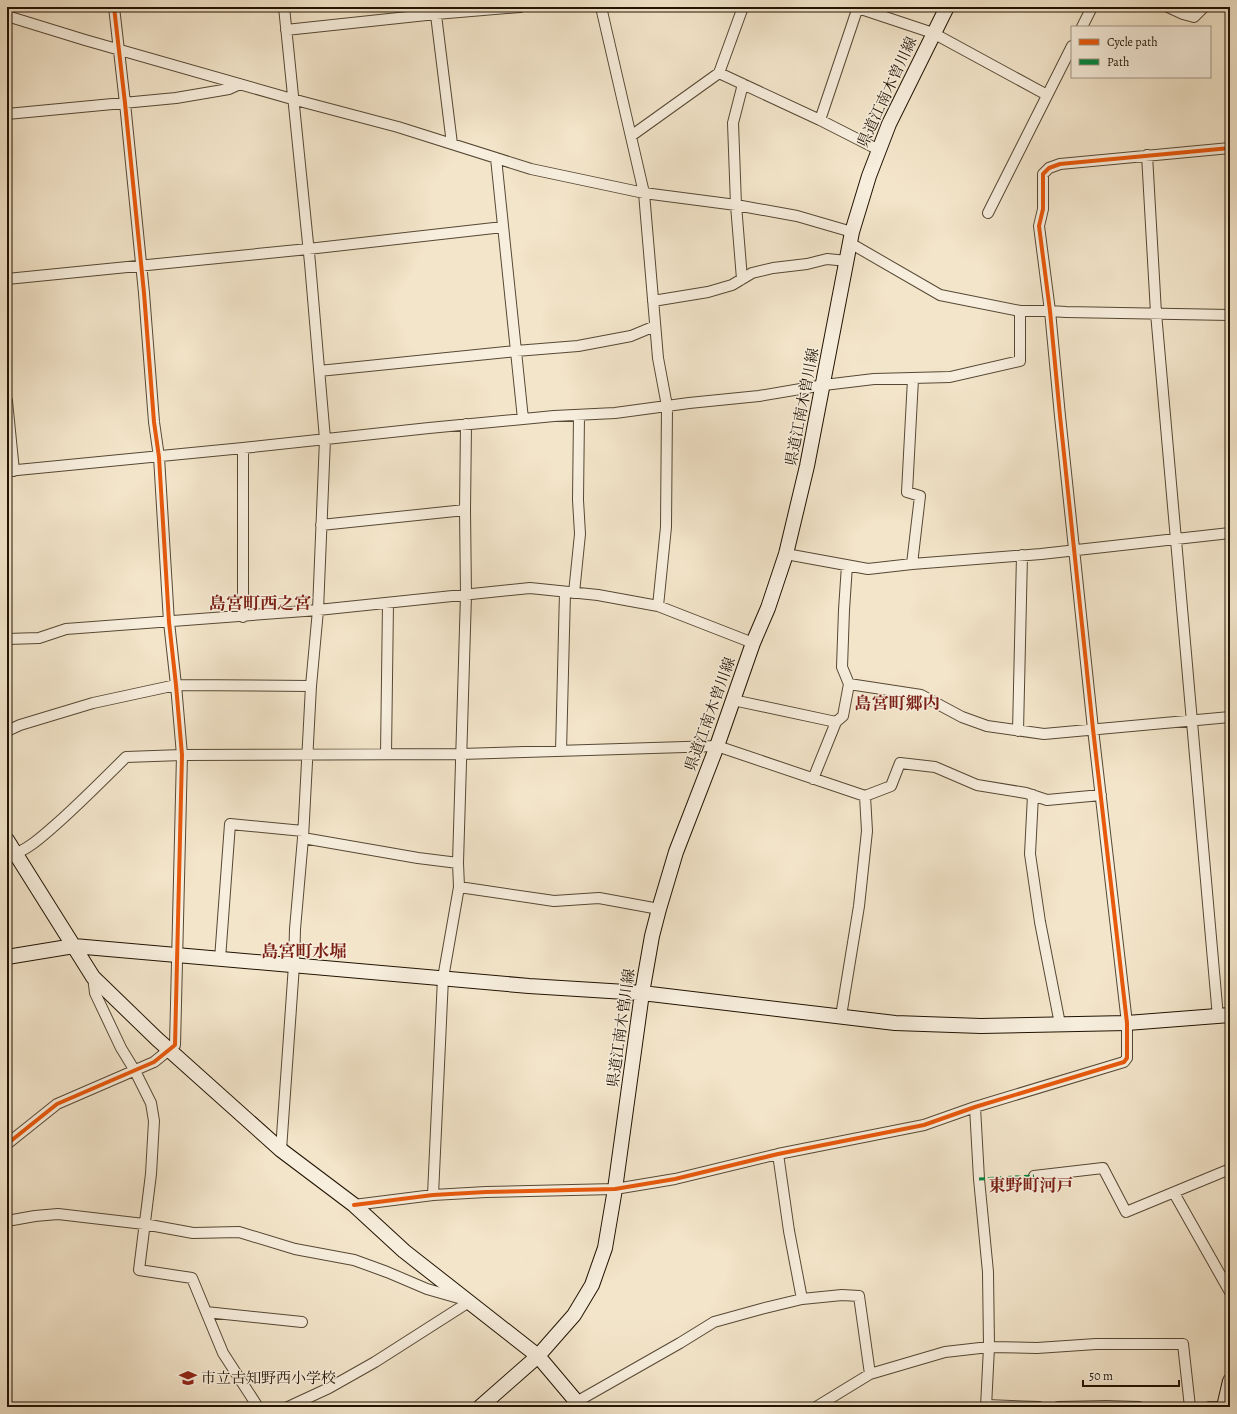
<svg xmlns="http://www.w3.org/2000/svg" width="1237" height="1414" font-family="Alegreya,'Noto Serif JP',serif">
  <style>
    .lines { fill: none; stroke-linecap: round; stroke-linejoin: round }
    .street-casing { stroke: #564834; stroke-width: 12 }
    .secondary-casing { stroke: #211302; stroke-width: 16 }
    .street { stroke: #f7eedd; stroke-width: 10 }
    .secondary { stroke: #f7eedd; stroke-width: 14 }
    .quiet { stroke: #00873e; stroke-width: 3; stroke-dasharray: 6 3; stroke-linecap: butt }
    .cycleway-casing { stroke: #f7eedd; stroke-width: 6 }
    .cycleway { stroke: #e8590c; stroke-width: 4 }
    .labels { text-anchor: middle; stroke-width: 3; stroke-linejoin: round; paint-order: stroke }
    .street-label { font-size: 15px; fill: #211302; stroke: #f7eedd }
    .poi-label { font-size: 15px; fill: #211302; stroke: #f7eedd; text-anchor: start }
    .quarter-label { font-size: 17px; font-weight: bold; fill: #7a1f14; stroke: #f7eedd }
  </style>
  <rect width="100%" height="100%" fill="#f3e5ca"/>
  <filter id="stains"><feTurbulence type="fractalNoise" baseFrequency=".005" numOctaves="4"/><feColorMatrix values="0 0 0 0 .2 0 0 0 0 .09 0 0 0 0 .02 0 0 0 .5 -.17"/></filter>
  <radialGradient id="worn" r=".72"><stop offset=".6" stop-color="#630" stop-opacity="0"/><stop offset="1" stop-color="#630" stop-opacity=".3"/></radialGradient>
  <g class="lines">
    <g class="street-casing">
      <path id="street" d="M435,7L452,144
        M601,7L644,193L658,358L667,406L666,527L658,606
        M855,7L933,33L1047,95
        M1168,7L1183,14L1194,17L1204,7
        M7,16L85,40L292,99L398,127L531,169L644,193L736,205L797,216L852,232
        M1082,27L1092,7
        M286,30L436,14L520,7
        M719,73L820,120L879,150
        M7,114L176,98L229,89L240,84
        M820,120L858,7
        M631,136L719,73L743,7
        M1147,155L1156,313L1218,1017
        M496,158L523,419
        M988,213L1072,46
        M850,243L940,295L1020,311H1050L1066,312L1230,315
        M7,279L308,249L503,227
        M742,279L736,205L733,123L743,84
        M653,301L708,292L732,285L752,273L773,268L807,264L827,259L848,261
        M319,371L516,351L578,346L631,336L655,326
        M7,401L14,471
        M7,471L243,448L429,428L554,416L615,413L689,403L759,396L824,385L874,379L950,377L1020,361V311
        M321,525L465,510
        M786,554L868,569L912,564L1041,554L1230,533
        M912,564L920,496L907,492L913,379
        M574,593L580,534L578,500L579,415
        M243,617V448
        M7,639L39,638L66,629L318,610L530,588L598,595L658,606L753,643
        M849,684L921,695L962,717L987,726L1044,734L1230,717
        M733,700L836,722
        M7,731L20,725L93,703L176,685L311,686
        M1018,731L1022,555
        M561,751L565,592
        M386,754L388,603
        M813,779L836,722L843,716L849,684L842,667L844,610L847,565
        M1033,795L1030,854L1040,922L1060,1024
        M303,838L418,858L458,863
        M7,857C29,850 45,834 62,819C84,799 105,778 126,757L182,755L461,754L717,746L865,796L891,786L900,763L935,767L977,785L1026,793L1047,800L1101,795
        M459,887L554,901L599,898L659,909
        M220,959L230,824L303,831
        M93,977L95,993L121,1048L135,1071L151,1103L154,1121L151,1174L139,1270L192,1278L223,1353L258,1407
        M841,1016L859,906L867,831L865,796
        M975,1107L979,1179L988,1272L989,1347L986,1407
        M7,1144L57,1104L154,1062L175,1045L182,755L176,685L169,622L159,457L154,422L144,293L125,103L114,7
        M281,1150L294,965L295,929L303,838L311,686L318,610L325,439L310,263L284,7
        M778,1154L789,1231L802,1299
        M1034,1176L1103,1168L1126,1212L1230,1169
        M1174,1193L1230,1292
        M433,1195L443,978L459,887L458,863L466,595L465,510L466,424
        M354,1205L433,1195L486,1192L615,1189L675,1179L778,1154L924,1125L975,1107L1124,1062L1127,1058V1023L1093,729L1060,416L1050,311L1039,226L1043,209V174L1049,168L1060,164L1230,148
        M7,1221L35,1216L58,1214L144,1224L193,1233L239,1232L295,1249L354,1260L387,1272L427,1289L462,1299
        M206,1312L302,1322
        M578,1401L680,1343L714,1322L761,1309L802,1299L842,1295L859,1296L870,1374
        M986,1405L1039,1407
        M288,1407L329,1388L375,1362L469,1302
        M816,1407L870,1374L945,1352L989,1347L1037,1348L1096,1344H1183L1190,1407
        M1058,1407L1106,1406L1139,1407
        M1209,1407H1225"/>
    </g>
    <g class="secondary-casing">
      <path id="secondary" d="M7,840L93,977L157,1039L281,1150L354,1205L404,1251L538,1356L581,1407
        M7,957L74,946L529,986L642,993L895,1023L981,1026L1127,1023L1230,1015
        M480,1407L538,1356L574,1315L592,1285L605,1248L615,1189L642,993L652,936L659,909L676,852L717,746L753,643L768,608L786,554L807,466L852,232L869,176L889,124L947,7
        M1224,1407L1230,1381"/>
    </g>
    <use href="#street" class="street"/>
    <use href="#secondary" class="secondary"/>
    <path class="quiet" d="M979,1179L1034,1176"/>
    <g class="cycleway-casing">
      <path id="cycleway" d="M7,1144L57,1104L154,1062L175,1045L182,755L176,685L169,622L159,457L154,422L144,293L125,103L114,7
        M354,1205L433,1195L486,1192L615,1189L675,1179L778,1154L924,1125L975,1107L1124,1062L1127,1058V1023L1093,729L1060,416L1050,311L1039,226L1043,209V174L1049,168L1060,164L1230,148"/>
    </g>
    <use href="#cycleway" class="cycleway"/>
  </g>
  <defs>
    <g id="school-bare" transform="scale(1.38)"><path d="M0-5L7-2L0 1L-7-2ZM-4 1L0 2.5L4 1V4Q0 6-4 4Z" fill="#8f2418" stroke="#f7eedd" stroke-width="2.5" paint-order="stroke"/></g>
  </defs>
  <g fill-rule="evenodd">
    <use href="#school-bare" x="188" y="1378"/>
  </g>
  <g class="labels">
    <g class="street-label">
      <text transform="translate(887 92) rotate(-65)" y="5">県道江南木曽川線</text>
      <text transform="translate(802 407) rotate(-79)" y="5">県道江南木曽川線</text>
      <text transform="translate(710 714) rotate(-70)" y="5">県道江南木曽川線</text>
      <text transform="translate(621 1028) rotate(-82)" y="5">県道江南木曽川線</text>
    </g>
    <g class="poi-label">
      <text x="201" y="1383">市立古知野西小学校</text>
    </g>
    <g class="quarter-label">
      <text x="260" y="609">島宮町西之宮</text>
      <text x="897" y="709">島宮町郷内</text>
      <text x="304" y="957">島宮町水堀</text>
      <text x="1031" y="1191">東野町河戸</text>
    </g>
  </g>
  <rect width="1237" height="1414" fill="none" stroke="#f3e5ca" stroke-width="24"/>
  <rect x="8" y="8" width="1221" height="1398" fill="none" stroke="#211302" stroke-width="2"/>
  <rect x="12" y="12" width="1213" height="1390" fill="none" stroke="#211302"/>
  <rect x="1071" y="26" width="140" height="52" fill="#f7eedd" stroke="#a19685"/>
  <rect x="1079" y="39" width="20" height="6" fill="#e8590c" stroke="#a19685"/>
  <text x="1107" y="46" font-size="12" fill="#211302">Cycle path</text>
  <rect x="1079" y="59" width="20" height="6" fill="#00873e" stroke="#a19685"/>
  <text x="1107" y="66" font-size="12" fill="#211302">Path</text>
  <path d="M1083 1380v6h96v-6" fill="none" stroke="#211302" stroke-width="2"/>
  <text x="1089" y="1380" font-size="12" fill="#211302" stroke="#f7eedd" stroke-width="3" paint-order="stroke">50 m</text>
  <rect width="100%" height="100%" filter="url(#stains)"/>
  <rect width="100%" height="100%" fill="url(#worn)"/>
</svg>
